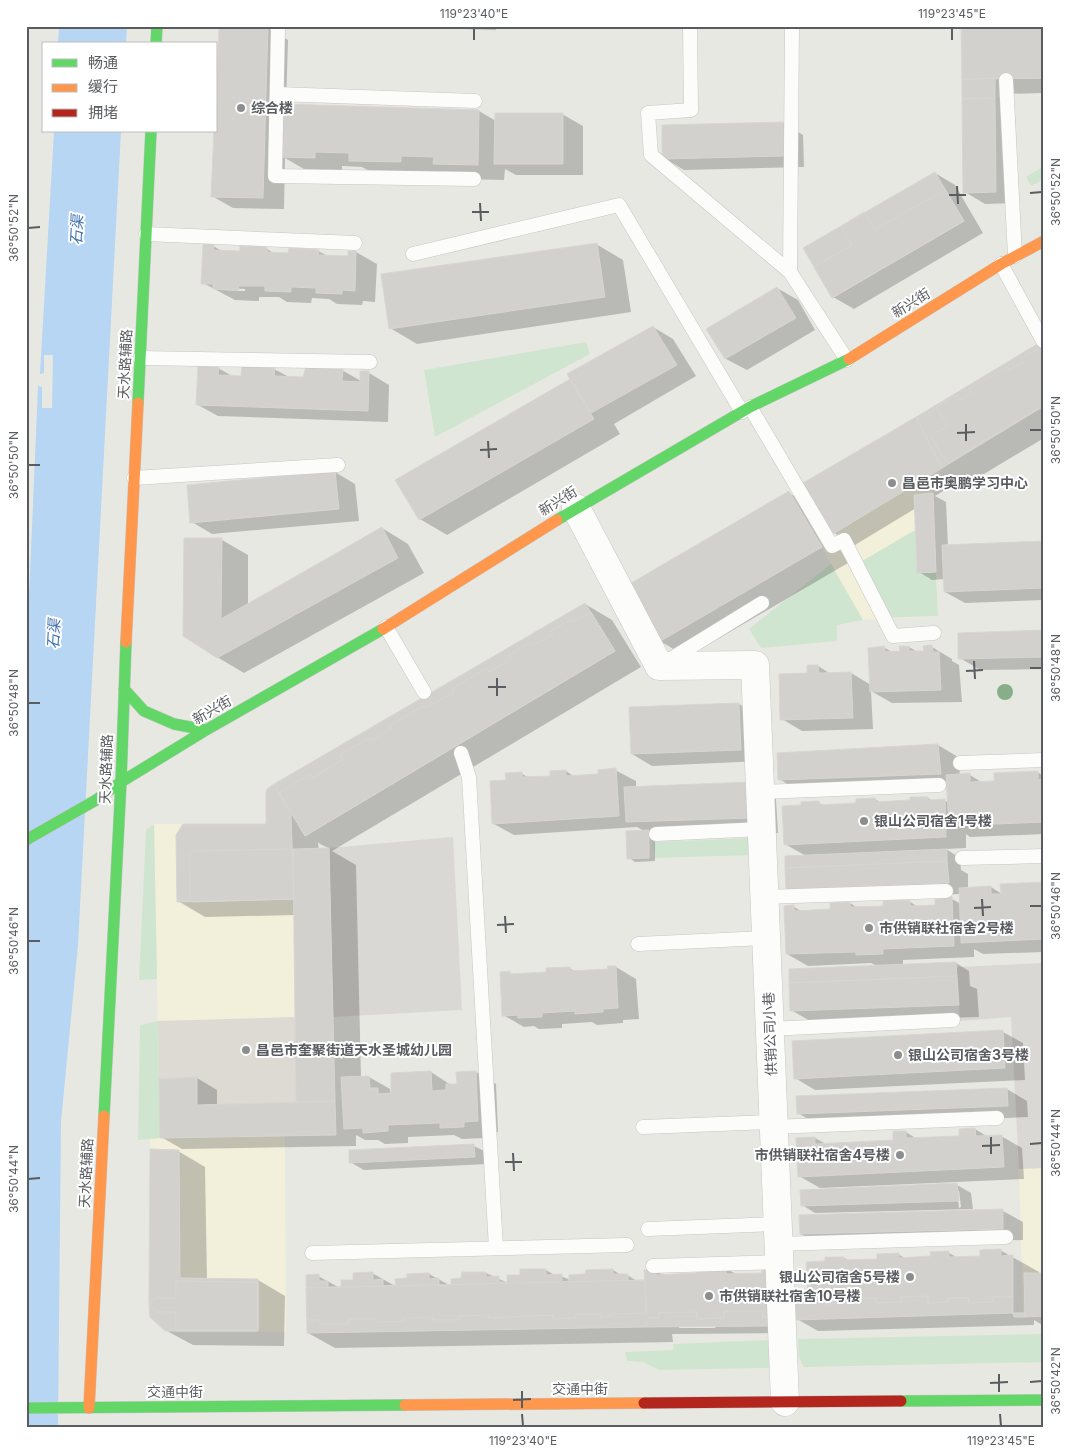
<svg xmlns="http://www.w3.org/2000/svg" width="1070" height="1454" font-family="Inter,'Noto Sans SC',sans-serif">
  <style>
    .commercial { fill: #f2efdb }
    .industrial { fill: #d9d8d4 }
    .education { fill: #dcdad2 }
    .green { fill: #d0e5cf }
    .water { fill: #b6d6f3 }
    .shadow { fill: #0003; fill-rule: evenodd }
    .building { fill: #d2d1ce; stroke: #d8d6d2 }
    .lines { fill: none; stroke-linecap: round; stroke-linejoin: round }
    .lane-casing { stroke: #c5c5c5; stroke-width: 15 }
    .street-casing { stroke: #c5c5c5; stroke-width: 29 }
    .fast-casing { stroke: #c6c6c6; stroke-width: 12 }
    .slow-casing { stroke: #c6c6c6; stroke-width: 12 }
    .jam-casing { stroke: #c6c6c6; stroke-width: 12 }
    .lane { stroke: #fcfcfb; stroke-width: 14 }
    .street { stroke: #fcfcfb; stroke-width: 28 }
    .fast { stroke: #63d668; stroke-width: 11 }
    .slow { stroke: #ff974d; stroke-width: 11 }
    .jam { stroke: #b3261e; stroke-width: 11 }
    .tree { fill: #87ae89 }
    .ticks { fill: none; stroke: #595c60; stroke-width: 2 }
    .poi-dot { fill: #8b8d8e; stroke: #fff; stroke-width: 2 }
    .labels { text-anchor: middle; stroke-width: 4; stroke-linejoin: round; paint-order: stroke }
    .poi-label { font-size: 14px; font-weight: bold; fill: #595c60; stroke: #fff; text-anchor: start }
    .street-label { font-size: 14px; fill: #595c60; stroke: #fff }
    .water-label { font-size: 15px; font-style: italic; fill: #4374b2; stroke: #fff }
    .neatline { fill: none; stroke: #595c60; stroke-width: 2 }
    .ticks-label { font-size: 12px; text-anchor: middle; fill: #595c60 }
  </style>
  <rect width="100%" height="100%" fill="#e8e8e3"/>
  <path class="commercial" d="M916,417L942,468L933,493L938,616L863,620L789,491Z
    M274,784L291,815L293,849L329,848L332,995L285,1135L286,1332L165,1331L150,1317L149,1302L150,1138L160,1137L154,824H266V793L267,789Z
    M1044,1168V1316L1025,1317V1313H1023L1019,1169Z"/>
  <path class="industrial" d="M453,837L462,1010L333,1017L329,848Z
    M1044,963V1168L1019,1169L1011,1017L960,1021L956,967Z"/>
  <path class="education" d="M332,995L336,1135L160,1138L158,1021L295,1017V996Z"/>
  <path class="green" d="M1044,166V179L1031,186L1026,177Z
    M586,342L590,354L435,437L424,370Z
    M915,530L917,573L936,572L938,616L883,618L857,564Z
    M831,564L863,620L837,625V641L761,648L749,629Z
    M154,824L157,979L139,980L146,830Z
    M752,838L753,855L655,858L653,842Z
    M158,1021L160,1138L138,1140L140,1025Z
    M1044,1334V1362L804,1367L799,1358L798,1339Z
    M773,1340L770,1368L659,1370L643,1362L627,1361L625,1352L673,1350L674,1344Z"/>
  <path class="water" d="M59,26H127L126,44H58Z
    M54,131H121L78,945L61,1122L58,1428H26V668L38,386L42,387V408H52L53,355H44V373L40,374Z"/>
  <path class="shadow" d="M220,26L268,28L288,40L286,106L479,111L496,121L562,114L583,126V175H516L505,169L504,180L461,179L448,171H428L427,177L377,175L362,167L342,166V173L309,172L285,158L284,209L233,208L212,196Z
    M354,26H496V30Z
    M963,26H1044V93L1001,94V103L1015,111L1016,203L985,204L965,192Z
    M783,123L803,135L804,167L684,170L664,158Z
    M935,173L955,185L983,233L854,309L833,297L805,248Z
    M596,244L623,260L631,312L417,344L390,328Z
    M213,246L224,252H241L267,249L275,254H290L318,251L328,256L350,257V252H356L377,264L375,302L363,301L362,305L337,304L329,299L312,298L311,303L287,302L279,297H259V301L235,300L203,283ZM222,288L245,289V291L222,290Z
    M777,288L798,300L815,330L747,370L726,359L707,329Z
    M653,327L673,339L696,376L614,424L620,434L447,535L420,519L397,480L572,379Z
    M1044,342V438L969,483L963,479L935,496L946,502L948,546L1044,542V600L965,603L945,592L944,579L932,580L919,572L916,508L855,545L834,533L805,483Z
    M218,368L234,377H243L274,369L291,378H304L342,370L361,381L369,373L389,385L388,422L218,416L198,405Z
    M335,472L355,484L359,521L212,534L192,522Z
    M789,493L815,508L848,563L687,657L660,641Z
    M382,528L408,544L424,573L244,673L217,657L222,540L248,555V605Z
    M585,604L612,620L641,667L332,851L356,865L361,1078L369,1077L390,1089V1095L431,1072L451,1085H458L476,1072L496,1084L498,1132L484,1133L485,1138L462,1139L454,1135L408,1137V1143L385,1144L378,1140H365L356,1135V1146L182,1149L161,1137L197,1078L217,1090V1105L300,1103L298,1101L295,915L205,917L178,901L267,825L268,789ZM318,842L320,844L330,849L319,850Z
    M1044,631V669L980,670L960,658Z
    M909,647L918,652H925L932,647L952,659V661L959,665L962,702L892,703L871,691L873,729L802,731L782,719L808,675L818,666L831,674L851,673L871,685L885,648L894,653H901Z
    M739,704L759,716L761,761L652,766L632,754Z
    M938,745L958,757L960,775H970L983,783L995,782L1037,772L1044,776V834L970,837L966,834V848L946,849L960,858L961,870L968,874V888L991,887L1002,894L1044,883V952L983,954L974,949V957L903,960V965L956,963L969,971L970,986L977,989L979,1017L812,1022L791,1010L877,966L871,963L808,966L787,954L794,907L803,912L831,910L850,903L858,908L884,907L909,901L918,907L936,906L952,899L961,904L960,894L808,900L788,888L806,856L785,844L802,806L819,803L825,806L858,804L875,799L881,803L912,802L928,798L933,801L944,800L949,803L948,786L800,791L779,779Z
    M615,770L636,781V788L750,783L776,799L778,833L655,837V861L635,862L629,858L644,831L637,827L514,835L494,824L507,781L522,774L530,778L551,777L566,771L575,777L600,775Z
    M616,967L636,979L639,1019L623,1020V1023L597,1025L592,1022L562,1024V1028L539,1029L534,1026L524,1027L503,1015L510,973L515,975L548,973L569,968L576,972L609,970Z
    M1003,1032L1023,1043L1025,1080L815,1090L795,1078Z
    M1007,1089L1027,1101L1028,1117L818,1125L798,1113Z
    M975,1129L988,1137L1001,1136L1022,1148L1024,1179L820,1188L799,1176L815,1138L826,1144L895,1141L906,1132L917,1139L961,1137Z
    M474,1146L488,1153V1164L364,1170L350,1162Z
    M178,1151L205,1167L207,1280H258L285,1296L284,1346L193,1345L165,1330Z
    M957,1185L971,1193L973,1209L815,1213L802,1205ZM957,1191H959L961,1207L959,1208Z
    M1003,1211L1023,1222V1240L822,1245L801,1234Z
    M1000,1250L1039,1272V1274H1044V1326L1034,1320V1325L818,1331L797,1319L809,1294L827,1262L844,1258L850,1261L878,1260L898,1254L906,1259L932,1258L949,1253L958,1258L981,1257Z
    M725,1268L738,1275L787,1333L672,1334L673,1342L335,1348L308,1333L318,1276L340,1288L372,1273L397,1287L429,1274L451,1286L486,1273L508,1283L521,1276L546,1270L556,1276H561L570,1280L613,1270L621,1275H627L639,1282H644L655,1271L664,1275L698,1274ZM711,1325L716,1328H679V1326Z"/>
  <path class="building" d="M219,26L268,27L263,198L211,197L214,131H216Z
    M961,26H1044V78L962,79Z
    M1044,27V78L962,79V28Z
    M995,78V98L962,99V79Z
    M995,98L996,192L963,193L962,99Z
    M282,104L479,110L478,165L433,164L434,157L401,156V162L349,161V153L315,152V158L281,157Z
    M495,113H563V164H494Z
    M783,122L784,156L662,159V125Z
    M935,172L964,221L832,298L803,248Z
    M945,190L964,221L832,298L814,267L852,245L841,226L864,212L875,229Z
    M597,243L605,297L389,329L381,274Z
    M203,244L214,245L213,250L240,251V246L267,247V252L288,253L289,248L319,250L318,255L348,256V251H356L355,291L342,290V294L316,293V288L291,287V292L265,291V286H239L238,290L213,289V284H201Z
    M777,287L796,318L725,359L706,329Z
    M653,326L677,365L591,413L567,374Z
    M1044,340V406L942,468L916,417Z
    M1044,345V405L947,463L931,436L948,426L936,407L957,395L960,400L972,393L969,389L1007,367L1009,370L1023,363L1020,359Z
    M198,366L219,367L218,375L241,376L242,366L275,367L274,376L303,377L306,367L343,369L342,381L360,382V371H369L368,411L196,405Z
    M570,379L594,419L419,520L395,480Z
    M916,417L942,468L833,534L803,483Z
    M335,471L339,509L190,523L187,485Z
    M789,491L822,547L659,642L626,586Z
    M933,493L936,572L917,573L914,495Z
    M382,527L398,558L217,658L183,636L184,538H222L221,619Z
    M1044,541V588L944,592L942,545Z
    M585,603L615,651L305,836L274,784Z
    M591,612L615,651L305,836L279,793L310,774L313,778L343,759L340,755L369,738L371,741L391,729L389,726L424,705L426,708L454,692L453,688L487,668L489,672L511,659L509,655L530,643L532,646L553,634L551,631L571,619L573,622Z
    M1044,630V657L958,659V633Z
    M932,645L933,652H939L941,690L870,692L868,648L885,646L884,652L900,651L899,646H909V651H924L923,646Z
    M807,665H818L819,673L851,672L853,718L780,720L779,674L807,673Z
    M739,703L741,750L631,754L629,707Z
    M938,744L941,774L778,780L777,753Z
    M616,768L619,816L492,824L490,781L506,780L505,773L522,772V777L550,776V771L566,770V776L598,774V770Z
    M1038,771V780L1044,779V822L949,826L946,775L970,773V782L994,781V773Z
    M750,782L752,818L626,822L624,787Z
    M274,784L291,815L294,899L177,902L176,835L183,824H266V793L267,789Z
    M910,797H928V800L945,799L946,837L784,845L782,806L801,805V802L819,801L820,805L856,803V799L875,798L876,802L910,800Z
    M649,830V858L627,859L626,831Z
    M329,848L335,1101L296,1102L293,849Z
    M293,849L294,899L193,902L190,897L189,854L193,851Z
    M947,849V861L785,868V856Z
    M947,861L949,883L786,889L785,868Z
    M1044,882V939L961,943L959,888L991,886V894H1001L1000,884Z
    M952,897L954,946L883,949V954L856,955V952L786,954L784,906L794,905V911L830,909V903L850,902V907L883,906V901L910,900V906L935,905V898Z
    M956,962L957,976L789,983V969Z
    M607,966H616L618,1008L603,1009V1012L575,1014V1011L542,1013V1017L518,1018V1015L502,1016L500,972L510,971V974L546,972V968L570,967V971L608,969Z
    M957,976L959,1005L790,1011L789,983Z
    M1003,1030L1005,1068L794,1079L792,1041Z
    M431,1071L432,1091L446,1090V1084H457L456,1072L476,1071L478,1121L464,1122V1127L440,1128V1123L388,1125V1131L363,1133V1128L344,1129L341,1077L369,1076L370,1088H378V1094L391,1093V1073Z
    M197,1077V1105L335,1101L336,1135L160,1138L159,1079Z
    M1007,1088L1008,1106L797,1114L796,1096Z
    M975,1128L976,1136L1002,1135L1004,1167L798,1177L796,1138L815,1137V1144L893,1140V1131H906V1138L959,1136V1129Z
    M474,1144L475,1157L349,1163V1150Z
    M150,1149L179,1150L180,1278L258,1279V1331H165L150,1317L149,1302Z
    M957,1183L959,1201L801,1206L800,1190Z
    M1003,1209V1229L800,1234L799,1215Z
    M1001,1249V1256L1013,1255V1297H993V1302L969,1303V1298H948V1302L928,1303V1296L901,1297L902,1302L876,1303V1298L849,1299V1303L825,1304L824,1298L808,1299L806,1262L825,1261V1257H844V1260L877,1259V1254L899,1253V1258L931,1256L930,1252L949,1251V1257L980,1256V1250Z
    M772,1266L774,1317H763V1311H724V1318L697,1319V1312L658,1313L659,1318H647L644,1270L655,1269L656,1275L697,1273L696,1267H726V1274L762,1273L761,1267Z
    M520,1269H546V1275L562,1274V1282L569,1281V1275L585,1274L586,1270L613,1269V1274H628V1281L645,1280L646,1313L610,1314V1317H600L601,1314H576V1318L553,1319V1315L489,1318V1315L459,1316V1320H433V1317L404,1318V1321L376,1322V1319H349V1324H320V1320H307L306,1275L319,1274V1281H328V1287H341V1280H353V1273L373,1272V1280L383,1279V1286L396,1285L395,1279L407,1278V1274L429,1273V1279L439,1278V1286H451V1279L461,1278L462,1272H486V1277L499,1276V1282H507V1275H520Z
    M1024,1273H1044V1316L1025,1317Z
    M645,1280L646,1327L307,1333L306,1288Z
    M176,1281L258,1282V1331H176V1312H156L150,1305L151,1302L156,1298H176Z
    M808,1292V1299L824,1298L825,1304L849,1303V1299L876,1298V1303L902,1302L901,1297L928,1296V1303L948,1302V1298H969V1303L993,1302V1297H1013V1313L796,1320L795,1293Z
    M724,1311H763V1317H774V1326L646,1327L647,1318H659L658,1313L697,1312V1319L724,1318Z
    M1013,1313H1025V1317H1014Z"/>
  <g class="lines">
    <g class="lane-casing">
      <path id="lane" d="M278,26L275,176L474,179
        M690,26L691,110L648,113L651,155L790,272L847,360
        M1006,80L1015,256
        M277,94L475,101
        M146,234L355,243
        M413,254L619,205L742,412
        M1001,264L1043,341
        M790,272L792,26
        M140,358L370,362
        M750,407L832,546L844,540L893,636L934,633
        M134,478L338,465
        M386,627L424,692
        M666,662L762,603
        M461,753L469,777L496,1248
        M960,763L1044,760
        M760,792L939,785
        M656,834L762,829
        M962,858L1044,856
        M764,897L946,891
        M638,944L766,938
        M770,1029L953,1020
        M643,1127L773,1122
        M773,1127L997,1118
        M648,1229L777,1224
        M778,1244L1006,1237
        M312,1253L627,1245
        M653,1266L779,1262"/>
    </g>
    <g class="street-casing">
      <path id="street" d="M576,508L659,666L755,665L785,1402"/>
    </g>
    <g class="fast-casing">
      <path id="fast" d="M156,44L157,26
        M138,403L151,131
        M557,520L750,407L849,359
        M124,689L144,711L174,724L206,730
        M26,840L96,800L121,782L206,730L383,629
        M104,1116L121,782L126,642
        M901,1401L1044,1400
        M26,1408L405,1405"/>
    </g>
    <g class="slow-casing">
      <path id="slow" d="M849,359L1001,264L1044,241
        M383,629L557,520
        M126,642L138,403
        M405,1405L644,1403
        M89,1408L104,1116"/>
    </g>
    <g class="jam-casing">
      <path id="jam" d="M644,1403L901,1401"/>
    </g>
    <use href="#lane" class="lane"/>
    <use href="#street" class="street"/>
    <use href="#fast" class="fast"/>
    <use href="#slow" class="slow"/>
    <use href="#jam" class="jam"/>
  </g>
  <circle class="tree" cx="1005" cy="692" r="8"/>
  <path class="ticks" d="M474,28V40M952,28V40M957,186L958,204M1030,193L1042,192M949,195H966M480,203L481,221M472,212H489M28,228L40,227M966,424V441M1030,430H1042M957,433L975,432M488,441L489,458M480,450L497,449M28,465H40M974,661L975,679M1030,668H1042M966,671L983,670M497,678V696M488,687H506M28,703H40M982,899L983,916M1030,906H1042M974,908L991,907M505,916L506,933M497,925L514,924M28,941H40M991,1137V1154M1030,1144L1042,1143M982,1146L1000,1145M513,1153L514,1171M505,1162H522M28,1179L40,1178M999,1374V1392M1030,1382L1042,1381M990,1383L1008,1382M522,1391V1408M513,1400L531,1399M522,1414L523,1426M1000,1414L1001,1426"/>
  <g class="poi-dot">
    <circle cx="241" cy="108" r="5"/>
    <circle cx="892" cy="483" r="5"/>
    <circle cx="864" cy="821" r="5"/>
    <circle cx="869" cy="928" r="5"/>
    <circle cx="246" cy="1050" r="5"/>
    <circle cx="898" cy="1055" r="5"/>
    <circle cx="900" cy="1155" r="5"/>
    <circle cx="910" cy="1277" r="5"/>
    <circle cx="709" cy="1296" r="5"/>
  </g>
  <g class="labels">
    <g class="poi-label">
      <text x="251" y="113">综合楼</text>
      <text x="902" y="488">昌邑市奥鹏学习中心</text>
      <text x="874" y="826">银山公司宿舍1号楼</text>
      <text x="879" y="933">市供销联社宿舍2号楼</text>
      <text x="256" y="1055">昌邑市奎聚街道天水圣城幼儿园</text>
      <text x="908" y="1060">银山公司宿舍3号楼</text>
      <text x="890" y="1160" text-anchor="end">市供销联社宿舍4号楼</text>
      <text x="900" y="1282" text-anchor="end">银山公司宿舍5号楼</text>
      <text x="719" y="1301">市供销联社宿舍10号楼</text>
    </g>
    <g class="street-label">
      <text transform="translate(911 303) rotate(-32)" y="5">新兴街</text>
      <text transform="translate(125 364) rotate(-87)" y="5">天水路辅路</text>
      <text transform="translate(558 501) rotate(-32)" y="5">新兴街</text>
      <text transform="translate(212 710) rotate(-30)" y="5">新兴街</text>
      <text transform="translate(106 769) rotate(-88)" y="5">天水路辅路</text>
      <text transform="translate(770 1034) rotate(-92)" y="5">供销公司小巷</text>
      <text transform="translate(86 1173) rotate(-87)" y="5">天水路辅路</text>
      <text x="580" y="1394">交通中街</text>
      <text x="175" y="1397">交通中街</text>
    </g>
    <g class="water-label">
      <text transform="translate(77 230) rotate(-87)" y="5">石渠</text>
      <text transform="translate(54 634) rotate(-87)" y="5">石渠</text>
    </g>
  </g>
  <rect width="1070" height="1454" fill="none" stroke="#ffffff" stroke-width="55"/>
  <rect x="42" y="42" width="175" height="90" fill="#ffffff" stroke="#bdbebf"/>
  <rect x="52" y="59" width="25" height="8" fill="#63d668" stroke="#bdbebf"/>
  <text x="88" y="68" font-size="15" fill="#595c60">畅通</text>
  <rect x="52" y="84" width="25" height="8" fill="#ff974d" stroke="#bdbebf"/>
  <text x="88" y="92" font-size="15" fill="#595c60">缓行</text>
  <rect x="52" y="109" width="25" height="8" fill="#b3261e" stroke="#bdbebf"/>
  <text x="88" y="118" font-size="15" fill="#595c60">拥堵</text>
  <rect x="28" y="28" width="1014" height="1398" class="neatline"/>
  <g class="ticks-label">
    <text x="474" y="18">119°23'40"E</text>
    <text x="952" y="18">119°23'45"E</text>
    <text transform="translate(1056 192) rotate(-90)" y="4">36°50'52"N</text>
    <text transform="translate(14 228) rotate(-90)" y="4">36°50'52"N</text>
    <text transform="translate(1056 430) rotate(-90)" y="4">36°50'50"N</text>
    <text transform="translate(14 465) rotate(-90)" y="4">36°50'50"N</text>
    <text transform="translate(1056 668) rotate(-90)" y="4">36°50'48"N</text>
    <text transform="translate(14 703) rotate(-90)" y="4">36°50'48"N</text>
    <text transform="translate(1056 906) rotate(-90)" y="4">36°50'46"N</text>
    <text transform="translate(14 941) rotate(-90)" y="4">36°50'46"N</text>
    <text transform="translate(1056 1143) rotate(-90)" y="4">36°50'44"N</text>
    <text transform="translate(14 1179) rotate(-90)" y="4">36°50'44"N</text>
    <text transform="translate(1056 1381) rotate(-90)" y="4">36°50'42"N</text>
    <text x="523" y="1445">119°23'40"E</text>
    <text x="1001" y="1445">119°23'45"E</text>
  </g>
</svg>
